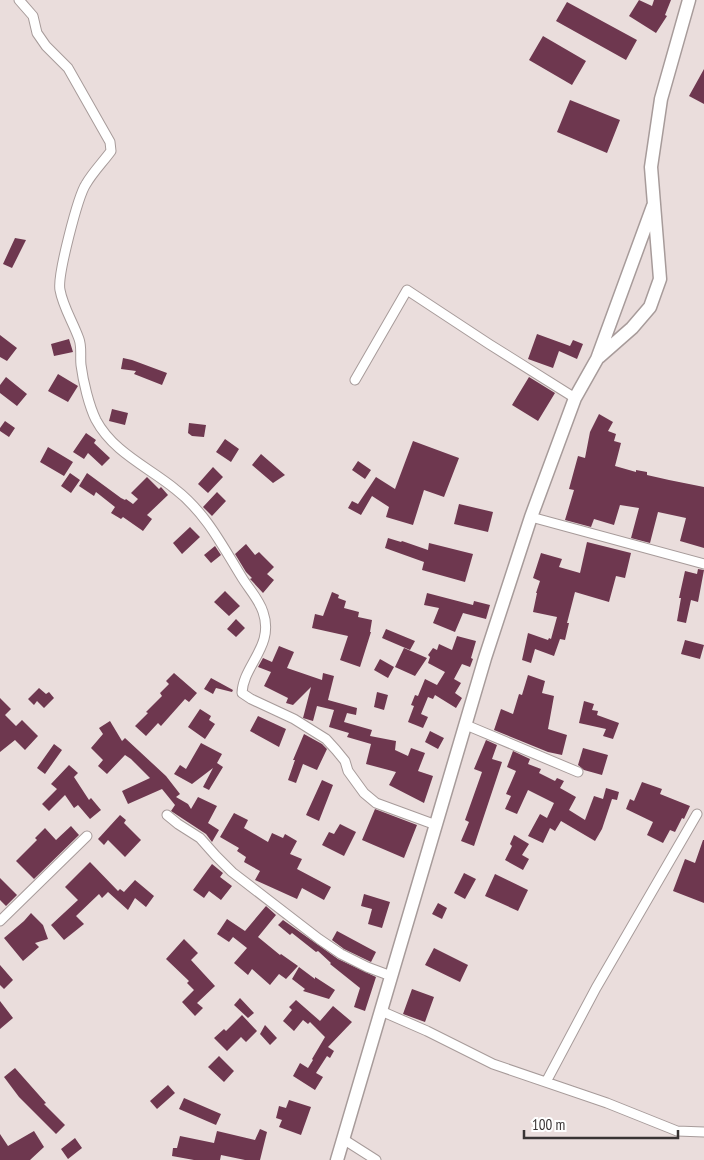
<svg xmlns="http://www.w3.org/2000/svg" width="704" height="1160" font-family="'PT Sans Narrow',sans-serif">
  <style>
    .building { fill: #6e374f }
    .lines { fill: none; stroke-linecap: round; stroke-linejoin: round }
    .minor-casing { stroke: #a79b9a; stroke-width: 11 }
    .secondary-casing { stroke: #a79b9a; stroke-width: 15 }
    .minor { stroke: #fff; stroke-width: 9 }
    .secondary { stroke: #fff; stroke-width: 12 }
  </style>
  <rect width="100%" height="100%" fill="#eadddc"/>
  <path class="building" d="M639,0L652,6L654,0H671L665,15L667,16L656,33L629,16Z
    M567,2L637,40L626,60L556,21Z
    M543,36L586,61L572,85L529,60Z
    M704,69V104L689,96Z
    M570,100L620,120L607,153L557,132Z
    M15,238L26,240L12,268L3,264Z
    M537,334L570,346L573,340L583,344L577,359L559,351L553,368L528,359Z
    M0,335L17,348L7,361L0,357Z
    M69,339L73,352L54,356L51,344Z
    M123,358L132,360L167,373L162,385L134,374L136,371L121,369Z
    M58,374L78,386L68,402L48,391Z
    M6,377L27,394L17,406L0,393V385Z
    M529,377L555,393L538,421L512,405Z
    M112,409L128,413L125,425L109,421Z
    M599,414L613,422L608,431L616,434L614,441L621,443L615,466L636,472V470L647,472V475L669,480L704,487V548L680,541L686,518L658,512L650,543L631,538L639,508L620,505L614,525L594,519L591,527L565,520L574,490L569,489L578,456L585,458L590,432Z
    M5,421L15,428L9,437L0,431V428Z
    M189,423L206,425L204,437L192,436L188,433Z
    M86,433L96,440L94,443L110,458L102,466L88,453L84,459L73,452Z
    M225,439L239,449L231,462L216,452Z
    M413,441L459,458L444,497L424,490L413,525L386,517L389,507L372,496L361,515L348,508L352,501L358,504L376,477L395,489Z
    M48,447L73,462L64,476L40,462Z
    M261,454L285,475L273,483L252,465Z
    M358,461L371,470L365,479L352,470Z
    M213,467L223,477L208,493L198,484Z
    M70,473L80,480L71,493L61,486Z
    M87,473L121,498L125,500L126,499L133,504L138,499L131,493L147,477L159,489L161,487L168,495L147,515L152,519L143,531L123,517L121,519L111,513L115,507L96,492L94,496L79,486Z
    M217,492L226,501L212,516L203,507Z
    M459,504L493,512L488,532L454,524Z
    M190,527L200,537L182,554L173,543Z
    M388,538L401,542L402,541L428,550L429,543L473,554L465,582L422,570L424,562L385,548Z
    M587,542L631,553L625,578L616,576L609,602L575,592L567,623H569L565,640L560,639L554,656L535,649L531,663L522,660L528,633L548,640L549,638L551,639L557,617L533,612L537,593H536L540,581L533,578L541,553L562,559L559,567L580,573Z
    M246,544L255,555L259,552L274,567L267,574L274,580L263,593L252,581L250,579L252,578L246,572L235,554Z
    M215,546L221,555L211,563L204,555Z
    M698,569L704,570L698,602L691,600L686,623L677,621L681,598H679L685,571L697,574Z
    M225,591L240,606L229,616L214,602Z
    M332,592L339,595L338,598L346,601L344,608L359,612L358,617L372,620L370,632H371L360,667L340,660L348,636L312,628L315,614L323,616Z
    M427,593L473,605L474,601L490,605L486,619L463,613L455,632L433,623L439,608L424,605Z
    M236,619L245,628L236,637L227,629Z
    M386,629L415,641L410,650L382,638Z
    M457,636L476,641L471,658L473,659L470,667L462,664L454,679L461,683L455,693L462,698L456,708L435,695L433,699L428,697L421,714L428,717L423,728L408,722L414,706L411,705L415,695L418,696L425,679L437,685L445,672L428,663L430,657L428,655L433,648L437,650L439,644L452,650Z
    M685,640L704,645L700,659L681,654Z
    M279,646L294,652L287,668L322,680L323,673L334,676L328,700L357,708L356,715L347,713L344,722L372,730L370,736L396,741L395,750L408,756L411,748L425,753L418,771L433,776L424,803L389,785L396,772L366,764L371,744L347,737L349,733L329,727L334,710L317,706L313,721L303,718L311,687L293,705L286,703L288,698L264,686L271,672L258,667L263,658L272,662Z
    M404,648L427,658L415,676L395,667Z
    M380,659L394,667L388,678L374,670Z
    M174,673L197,693L189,702L185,699L161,726L158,723L146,736L135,726L148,713L146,712L162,696L160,693L169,684L166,681Z
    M528,675L545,681L542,693L554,696L548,729L567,735L562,755L548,752L494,730L501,709L513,714L519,694L522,695Z
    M211,678L233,690L232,692L216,688L213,694L204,689Z
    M39,688L46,694L49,692L54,698L44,708L37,701L34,705L28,699Z
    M377,692L388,695L384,710L374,707Z
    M0,698L11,709L5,715L16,726L22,720L38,736L25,750L15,740L0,752Z
    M584,701L594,704L592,710L598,711L597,715L619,723L613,739L603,736L606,729L579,723Z
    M200,709L211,716L209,720L215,724L205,739L188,727Z
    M258,716L286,729L279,747L250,731Z
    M110,721L122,741L125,738L166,776L180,794L176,797L188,804L191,809L198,797L217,806L208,823L219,830L212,842L206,834L171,811L175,805L162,789L128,804L122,791L150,778L131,759L125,755L107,774L98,766L103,760L91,748L103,734L99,728Z
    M430,731L444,738L438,749L425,742Z
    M304,734L322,744L327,749L317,770L303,764L296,783L288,780L295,760H293Z
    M486,740L497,745L492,759L502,762L474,846L461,841L469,822L465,820L482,772L474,769Z
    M201,743L222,754L217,763L223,767L209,790L203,787L213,768L192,784L174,774L180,765L186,769Z
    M54,744L62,750L45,774L37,768Z
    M583,748L608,755L602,775L584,770L578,765Z
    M513,751L530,759L528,764L541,769L539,773L555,781L557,778L564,781L560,788L576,797L569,810L585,820L594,796L603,799L606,788L619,792L617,800L612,799L602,829L595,841L561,821L555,831L550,828L543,843L528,836L540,814L547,818L554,803L528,790L517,814L505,809L511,796L506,794L516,771L507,767Z
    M69,765L78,773L74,777L89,800L91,798L101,810L90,819L78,805L74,808L65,795L49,811L42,804L57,789L51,784Z
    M322,780L333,785L319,821L306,815Z
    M642,782L662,789L660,794L690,806L684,819L682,818L675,832L670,830L663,843L647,835L653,822L626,809L630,799L634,801Z
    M375,809L417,825L404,858L362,840Z
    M234,813L248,820L244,828L268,842L272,833L283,838L285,834L297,841L290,854L302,859L297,869L331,887L324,900L302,888L297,899L255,880L260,871L244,862L246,857L237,851L239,848L220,837Z
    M120,815L126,820L124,823L141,840L125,857L108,840L104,845L98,839Z
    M340,824L356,832L344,856L322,845L329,832L334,834Z
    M71,826L79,835L34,879L16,861L37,840L35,838L45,828L56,840Z
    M514,835L529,844L522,855L529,859L523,870L505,860L512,846L510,844Z
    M703,840H704V903L673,891L685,859L695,863Z
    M90,862L118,891L120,889L124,892L135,880L154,896L146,907L135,898L128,910L108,892L102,898L99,894L76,916L84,924L64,940L51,925L78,900L65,887Z
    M212,864L223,873L220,877L232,886L221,900L209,891L204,898L193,890Z
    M464,873L476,879L465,899L454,893Z
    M495,874L528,890L518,911L485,896Z
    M0,878L17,895L6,906L0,900Z
    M364,894L390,902L382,928L368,924L372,909L361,906Z
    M438,903L447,908L442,919L432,914Z
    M266,906L276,915L258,937L280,955L281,954L298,966L286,979L279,974L270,985L252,969L248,975L234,963L247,948L233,937L229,942L217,934L227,919L245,931Z
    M31,913L43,925L48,939L35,943L39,947L23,961L4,938L24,921Z
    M283,920L338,959L376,977L365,1011L354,1007L360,988L330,964L331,963L318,951L316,952L292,933L290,935L278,925Z
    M337,931L376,952L371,962L344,949L332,940Z
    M184,939L198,953L191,960L215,986L197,1003L203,1008L195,1016L182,1002L194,990L187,983L189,981L166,959Z
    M434,948L468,965L460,982L425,965Z
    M0,965L13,980L4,989L0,985Z
    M299,967L315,979V977L335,990L329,999L303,991L305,989L292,979Z
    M412,989L434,997L425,1022L403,1014Z
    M240,998L254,1013L248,1018L234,1005Z
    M296,1000L320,1021L333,1006L352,1022L328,1047L334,1051L330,1058L327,1056L316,1073L323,1077L315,1090L293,1076L300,1063L308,1068L313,1060L312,1059L325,1037L310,1022L308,1024L303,1020L294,1031L283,1021L292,1010L289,1007Z
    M0,1001L13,1018L0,1029Z
    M242,1015L257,1031L246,1042L241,1037L227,1051L214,1038L224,1029L226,1031Z
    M265,1025L277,1038L270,1045L260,1034Z
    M219,1056L234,1071L224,1082L208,1067Z
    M15,1068L46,1103L44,1104L65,1125L56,1134L19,1097L4,1077Z
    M168,1085L175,1093L157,1109L150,1101Z
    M184,1098L221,1114L216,1125L179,1109Z
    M289,1100L311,1107L301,1135L279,1127L282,1120L276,1118L279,1106L286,1108Z
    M260,1129L267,1132L260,1160H245L221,1155L220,1160H194L172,1156L173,1148H177L180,1136L214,1143L217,1131L255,1140Z
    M34,1131L44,1147L30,1160H0V1134L8,1146Z
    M75,1138L82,1148L68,1159L61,1149Z"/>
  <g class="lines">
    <g class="minor-casing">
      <path id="minor" d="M19,0L33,16L37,33L46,46L68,68L110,142L111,151C103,162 93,172 86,184C78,196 57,276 60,290C63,307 73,322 79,339C82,347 80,357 81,365C83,381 89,406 96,420C113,452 148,467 175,489C205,512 222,545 241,576C248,588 259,599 263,612C275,646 243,665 242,693L251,699L294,719L326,739L336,750L345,761L348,771L364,793L376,803L436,825
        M355,380L407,290L489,344L575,398
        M531,517L704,564
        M466,725L578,772
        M167,815L178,824L200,838L216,856L232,872L319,939L341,954L367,967L391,976
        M0,921L87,836
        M381,1011L427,1031L493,1064L607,1103L677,1131L704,1132
        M546,1082L596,988L697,814
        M343,1139L376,1160"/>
    </g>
    <g class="secondary-casing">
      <path id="secondary" d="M599,357L632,328L650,307L660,279L651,167L661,99L689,0
        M337,1160L485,658L531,517L575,398L597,359L653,206"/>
    </g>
    <use href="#minor" class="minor"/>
    <use href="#secondary" class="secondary"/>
  </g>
  <path d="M524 1130v8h154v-8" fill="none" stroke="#393434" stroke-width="2.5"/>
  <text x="532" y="1130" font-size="15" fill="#393434" stroke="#ffffff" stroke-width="4" paint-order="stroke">100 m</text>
</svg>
